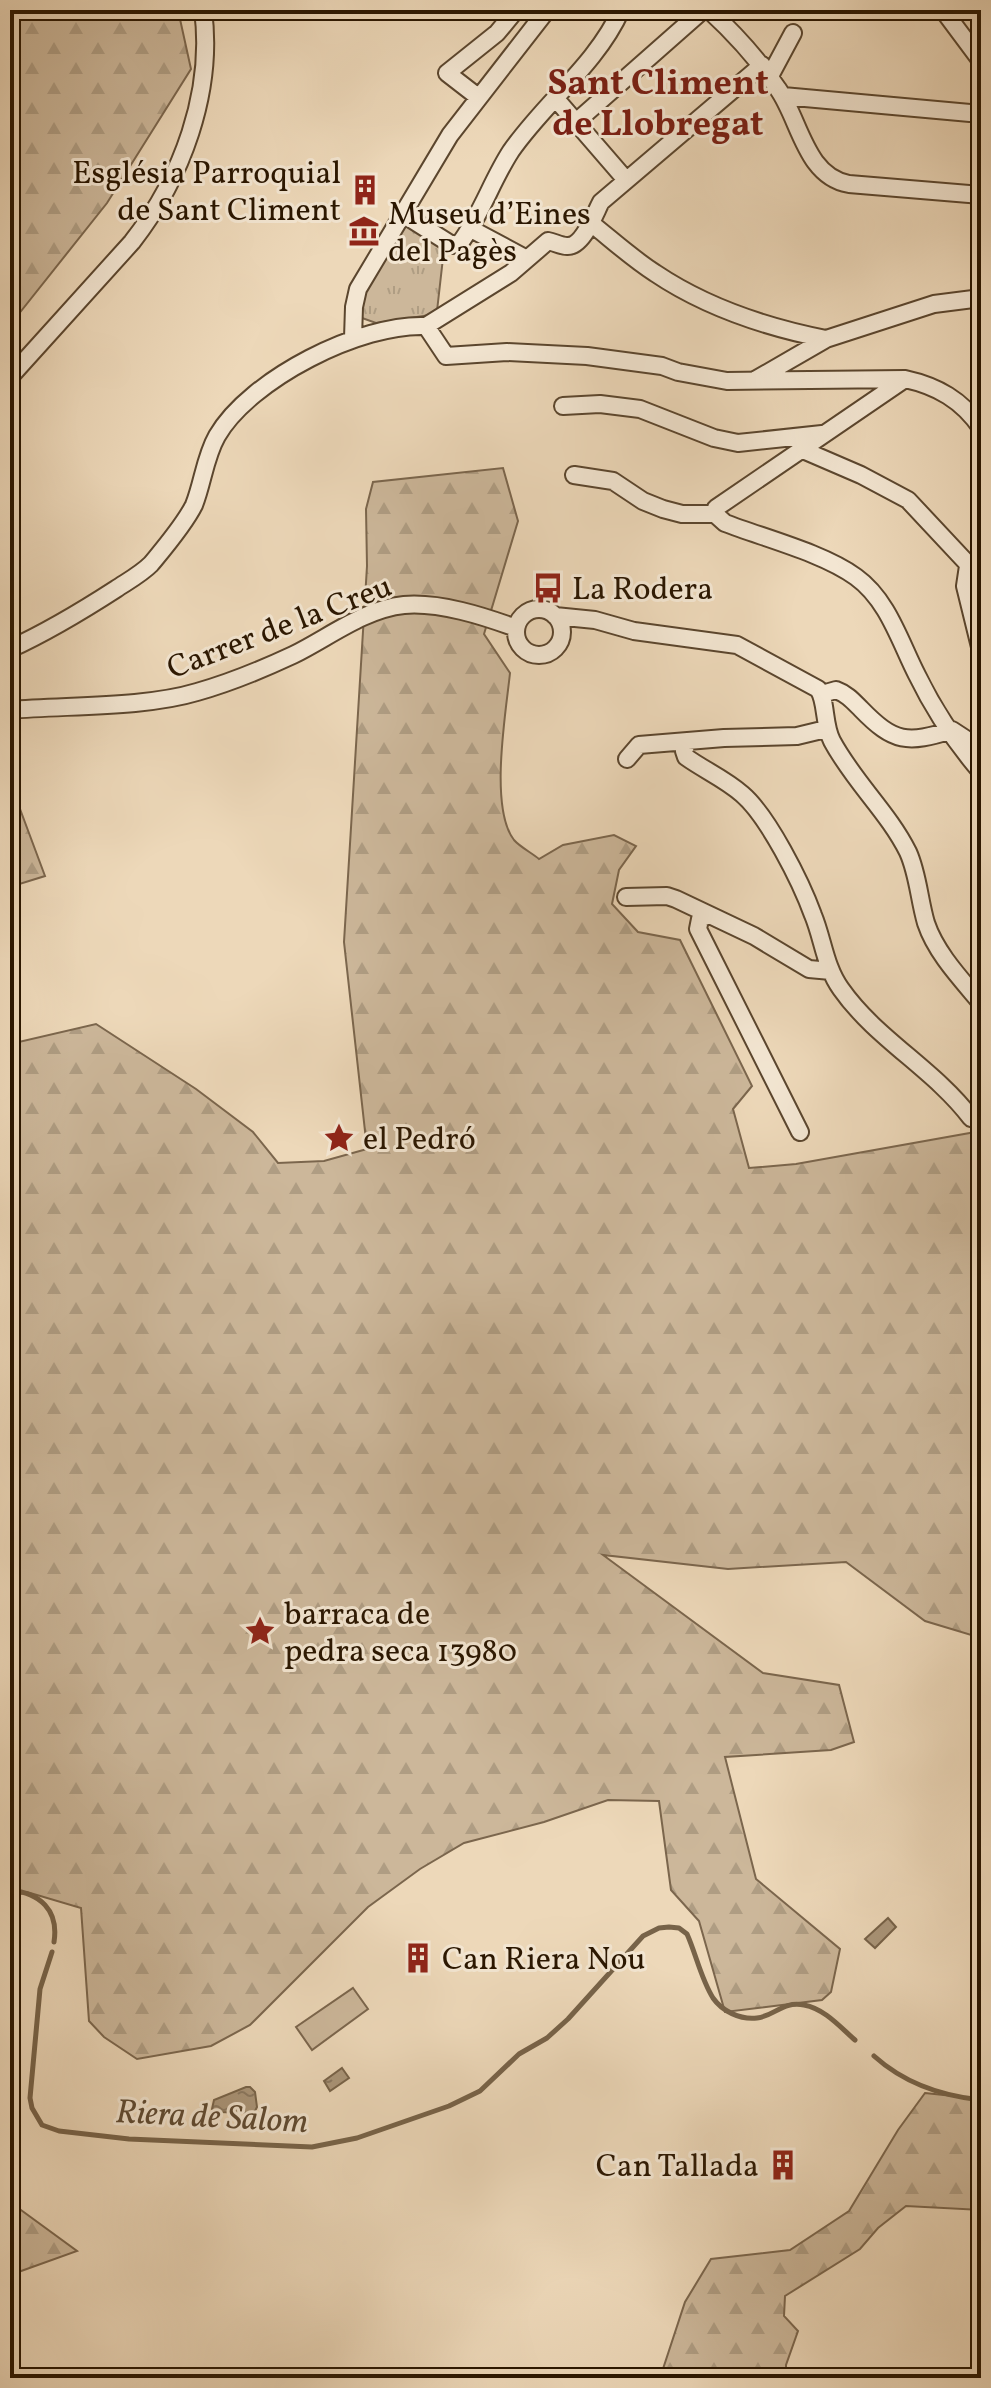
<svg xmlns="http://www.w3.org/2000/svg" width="991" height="2388" font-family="Vollkorn,serif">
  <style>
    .green { fill: #ccb79a; stroke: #7b664d; stroke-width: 2 }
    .forest { fill: url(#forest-firs); stroke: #7b664d; stroke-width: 2 }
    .park { fill: url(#park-tufts); stroke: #7b664d; stroke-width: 2 }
    .water { fill: url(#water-ripples); stroke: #776349; stroke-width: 2 }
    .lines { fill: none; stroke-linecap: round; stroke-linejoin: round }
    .stream { stroke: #776349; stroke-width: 5 }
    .minor-casing { stroke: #5b462e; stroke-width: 20 }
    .minor { stroke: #f3e6d2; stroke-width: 16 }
    .labels { text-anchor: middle; stroke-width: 6; stroke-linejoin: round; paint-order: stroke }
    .poi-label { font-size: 32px; fill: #2a1600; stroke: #f3e6d2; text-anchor: start }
    .street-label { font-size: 32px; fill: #2a1600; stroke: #f3e6d2 }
    .water-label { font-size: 34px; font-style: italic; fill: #5e4931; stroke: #f3e6d2 }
    .quarter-label { font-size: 36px; font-weight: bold; fill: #7a1f14; stroke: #f3e6d2 }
  </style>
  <defs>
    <pattern id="forest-firs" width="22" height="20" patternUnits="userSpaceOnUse" patternTransform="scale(2)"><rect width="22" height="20" fill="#ccb79a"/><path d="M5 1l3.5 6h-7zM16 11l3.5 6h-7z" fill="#af9d83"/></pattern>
    <pattern id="park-tufts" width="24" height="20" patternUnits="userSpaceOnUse" patternTransform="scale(2)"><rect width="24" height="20" fill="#ccb79a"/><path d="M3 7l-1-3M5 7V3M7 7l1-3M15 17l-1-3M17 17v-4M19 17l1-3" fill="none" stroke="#af9d83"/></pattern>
    <pattern id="water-ripples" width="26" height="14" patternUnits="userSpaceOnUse" patternTransform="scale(2)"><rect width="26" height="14" fill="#ab967a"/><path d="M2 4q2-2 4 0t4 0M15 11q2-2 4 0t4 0" fill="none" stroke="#8b7962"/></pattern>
  </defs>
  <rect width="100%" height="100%" fill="#edd8b9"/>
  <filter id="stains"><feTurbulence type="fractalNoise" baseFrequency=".0025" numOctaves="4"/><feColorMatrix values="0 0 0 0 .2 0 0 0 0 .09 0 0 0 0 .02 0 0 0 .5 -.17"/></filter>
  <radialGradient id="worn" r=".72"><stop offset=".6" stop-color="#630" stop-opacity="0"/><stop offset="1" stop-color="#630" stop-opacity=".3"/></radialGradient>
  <path class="green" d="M353,1988L368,2009L312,2050L296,2027Z"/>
  <path class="forest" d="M10,10H178L191,69L107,203L10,325Z
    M503,468L518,521L484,634L510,673C506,712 489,808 514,840C520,847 532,853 539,859L563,845L614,835L636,846L619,870L612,904L638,932L680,940L752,1086L733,1109L749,1168L796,1164L981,1131V1638L925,1621L846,1562L728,1569L603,1555L763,1673L839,1685L854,1742L831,1750L725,1757L756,1879L840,1949L831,1992L822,2000L725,2012L699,1921L671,1890L659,1801L608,1800L544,1822L464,1843L420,1869L368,1907L250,2025L211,2046L137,2059L104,2037L89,2021L81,1908L27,1892L10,1897V1044L96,1024L196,1089L253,1132L278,1163L324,1161L367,1149L344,942L367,566L366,509L373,482Z
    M10,791L14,793L45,876L10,887Z
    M925,2093L981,2099V2210L906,2206L878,2228L860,2249L785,2296L784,2316L798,2331L786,2365V2378H660L685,2302L711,2259L790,2250L849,2211L898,2130Z
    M10,2202L77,2251L10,2275Z"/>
  <path class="park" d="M410,225L444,249L437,311L430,315L376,323L362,318C357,291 389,251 403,228Z"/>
  <path class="water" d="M888,1918L896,1927L875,1948L865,1939Z
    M342,2068L349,2078L330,2091L324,2081Z
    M246,2087H250L255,2092L257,2107L254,2113L217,2112L212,2109L214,2100Z"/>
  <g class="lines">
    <path class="stream" d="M977,10L981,29
      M10,1890C40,1893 59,1910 54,1942
      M52,1952L40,1989L30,2098L32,2108L42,2125L59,2131L129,2139L312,2147L357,2138L449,2106L480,2091L519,2054L547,2038L568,2019L643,1936L659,1928L669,1927L679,1928L687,1934C696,1954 701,1979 713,1998C722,2011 740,2020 757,2018C775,2016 782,2001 804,2005C825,2009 840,2027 855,2040
      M874,2056C904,2083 942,2096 981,2100"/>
    <g class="minor-casing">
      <path id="minor" d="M709,10C735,34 758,59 778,89C800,120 805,176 849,184L981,195
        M943,10L981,61
        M770,76L793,33
        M783,96L981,114
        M478,97L447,73L497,33L516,10
        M556,99L626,180
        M576,122L703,10
        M403,214L452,245L460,243C481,215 492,180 511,151C545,102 596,65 621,10
        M592,224C612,240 633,259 655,273C707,308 765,327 826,339
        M471,229L527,259
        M426,326L446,356L507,352L587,356L662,366L678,372L727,381L905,379C937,386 962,400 981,428
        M426,326L511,273L548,241C554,242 561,246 567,246C583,247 595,213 601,202L762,65
        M353,338L354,307L358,289L450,135L547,10
        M10,377L132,242C182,178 214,92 203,10
        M905,379L716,508L715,514L725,523C764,538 823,553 856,577C888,600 900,642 917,675C934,710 956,743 981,772
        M755,380L826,339L934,304L981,298
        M563,406L600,404L640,409L714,438L738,443L822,434
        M803,450L861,475L908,500L981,578
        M574,475L613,481L643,501L663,509L682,514H715
        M968,566L965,586L981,651
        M516 632a23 23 0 1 1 46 0a23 23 0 1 1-46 0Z
        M555,616L595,620L634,631L737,645L818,689C827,701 823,724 832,741C854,782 888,812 908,852C918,874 919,899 926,923C936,953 961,979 981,1003
        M10,649C47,632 82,611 116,589C128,581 141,574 151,564C165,547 184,525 194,505C203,482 205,457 217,436C250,379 361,323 426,326
        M822,694L836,690C847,694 853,701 861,709C894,743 907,744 952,730L981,749
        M10,710C67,705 144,708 197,692C229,683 263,669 293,655C328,638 364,609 404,605C440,602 483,616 516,628
        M688,741L684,751L686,757C704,770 725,779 742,794C768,816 801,882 813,915C823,939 825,967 841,989C876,1039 934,1069 971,1118
        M627,759L639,745L724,738L797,736L826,729
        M626,897L667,896L676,899L754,936L809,969L831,971
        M708,915L700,919L698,929L800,1132"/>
    </g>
    <use href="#minor" class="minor"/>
  </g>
  <defs>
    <g id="building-bare" transform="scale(2.4)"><path d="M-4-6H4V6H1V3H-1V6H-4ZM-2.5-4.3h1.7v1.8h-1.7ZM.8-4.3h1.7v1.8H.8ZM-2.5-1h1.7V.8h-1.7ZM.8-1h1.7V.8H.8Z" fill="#8f2418" stroke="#f3e6d2" stroke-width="2.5" paint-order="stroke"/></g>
    <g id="museum-bare" transform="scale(2.4)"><path d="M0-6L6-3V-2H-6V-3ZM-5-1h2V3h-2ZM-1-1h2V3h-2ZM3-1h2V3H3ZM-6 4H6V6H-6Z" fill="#8f2418" stroke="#f3e6d2" stroke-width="2.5" paint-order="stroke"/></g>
    <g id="bus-bare" transform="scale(2.4)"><path d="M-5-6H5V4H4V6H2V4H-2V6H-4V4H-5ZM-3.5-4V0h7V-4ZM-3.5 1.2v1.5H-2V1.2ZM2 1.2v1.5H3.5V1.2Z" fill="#8f2418" stroke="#f3e6d2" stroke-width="2.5" paint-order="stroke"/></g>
    <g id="sight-bare" transform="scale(2.4)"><path d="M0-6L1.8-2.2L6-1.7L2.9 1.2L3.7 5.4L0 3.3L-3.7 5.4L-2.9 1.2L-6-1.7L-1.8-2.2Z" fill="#8f2418" stroke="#f3e6d2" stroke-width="2.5" paint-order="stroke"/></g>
  </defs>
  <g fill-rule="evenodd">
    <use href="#building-bare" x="365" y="190"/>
    <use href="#museum-bare" x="364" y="231"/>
    <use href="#bus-bare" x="548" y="588"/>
    <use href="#sight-bare" x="339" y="1138"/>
    <use href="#sight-bare" x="260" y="1631"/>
    <use href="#building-bare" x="418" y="1958"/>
    <use href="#building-bare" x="783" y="2165"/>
  </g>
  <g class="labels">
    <g class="poi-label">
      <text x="341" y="183" text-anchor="end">Església Parroquial<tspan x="341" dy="37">de Sant Climent</tspan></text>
      <text x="388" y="224">Museu d’Eines<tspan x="388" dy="37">del Pagès</tspan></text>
      <text x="572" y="599">La Rodera</text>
      <text x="363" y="1149">el Pedró</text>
      <text x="284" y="1624">barraca de<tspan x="284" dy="37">pedra seca 13980</tspan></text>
      <text x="442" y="1969">Can Riera Nou</text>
      <text x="759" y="2176" text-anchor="end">Can Tallada</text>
    </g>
    <g class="street-label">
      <text transform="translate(279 626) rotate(-21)" y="11">Carrer de la Creu</text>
    </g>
    <g class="water-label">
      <text transform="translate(212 2115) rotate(3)" y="12">Riera de Salom</text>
    </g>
    <g class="quarter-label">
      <text x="658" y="94">Sant Climent<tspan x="658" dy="41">de Llobregat</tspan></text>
    </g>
  </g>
  <rect width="991" height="2388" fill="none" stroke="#edd8b9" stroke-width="40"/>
  <rect x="12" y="12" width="967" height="2364" fill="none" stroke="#2a1600" stroke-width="4"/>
  <rect x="20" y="20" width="951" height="2348" fill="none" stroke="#2a1600" stroke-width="2"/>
  <rect width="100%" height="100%" filter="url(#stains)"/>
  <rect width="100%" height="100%" fill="url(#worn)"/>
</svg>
